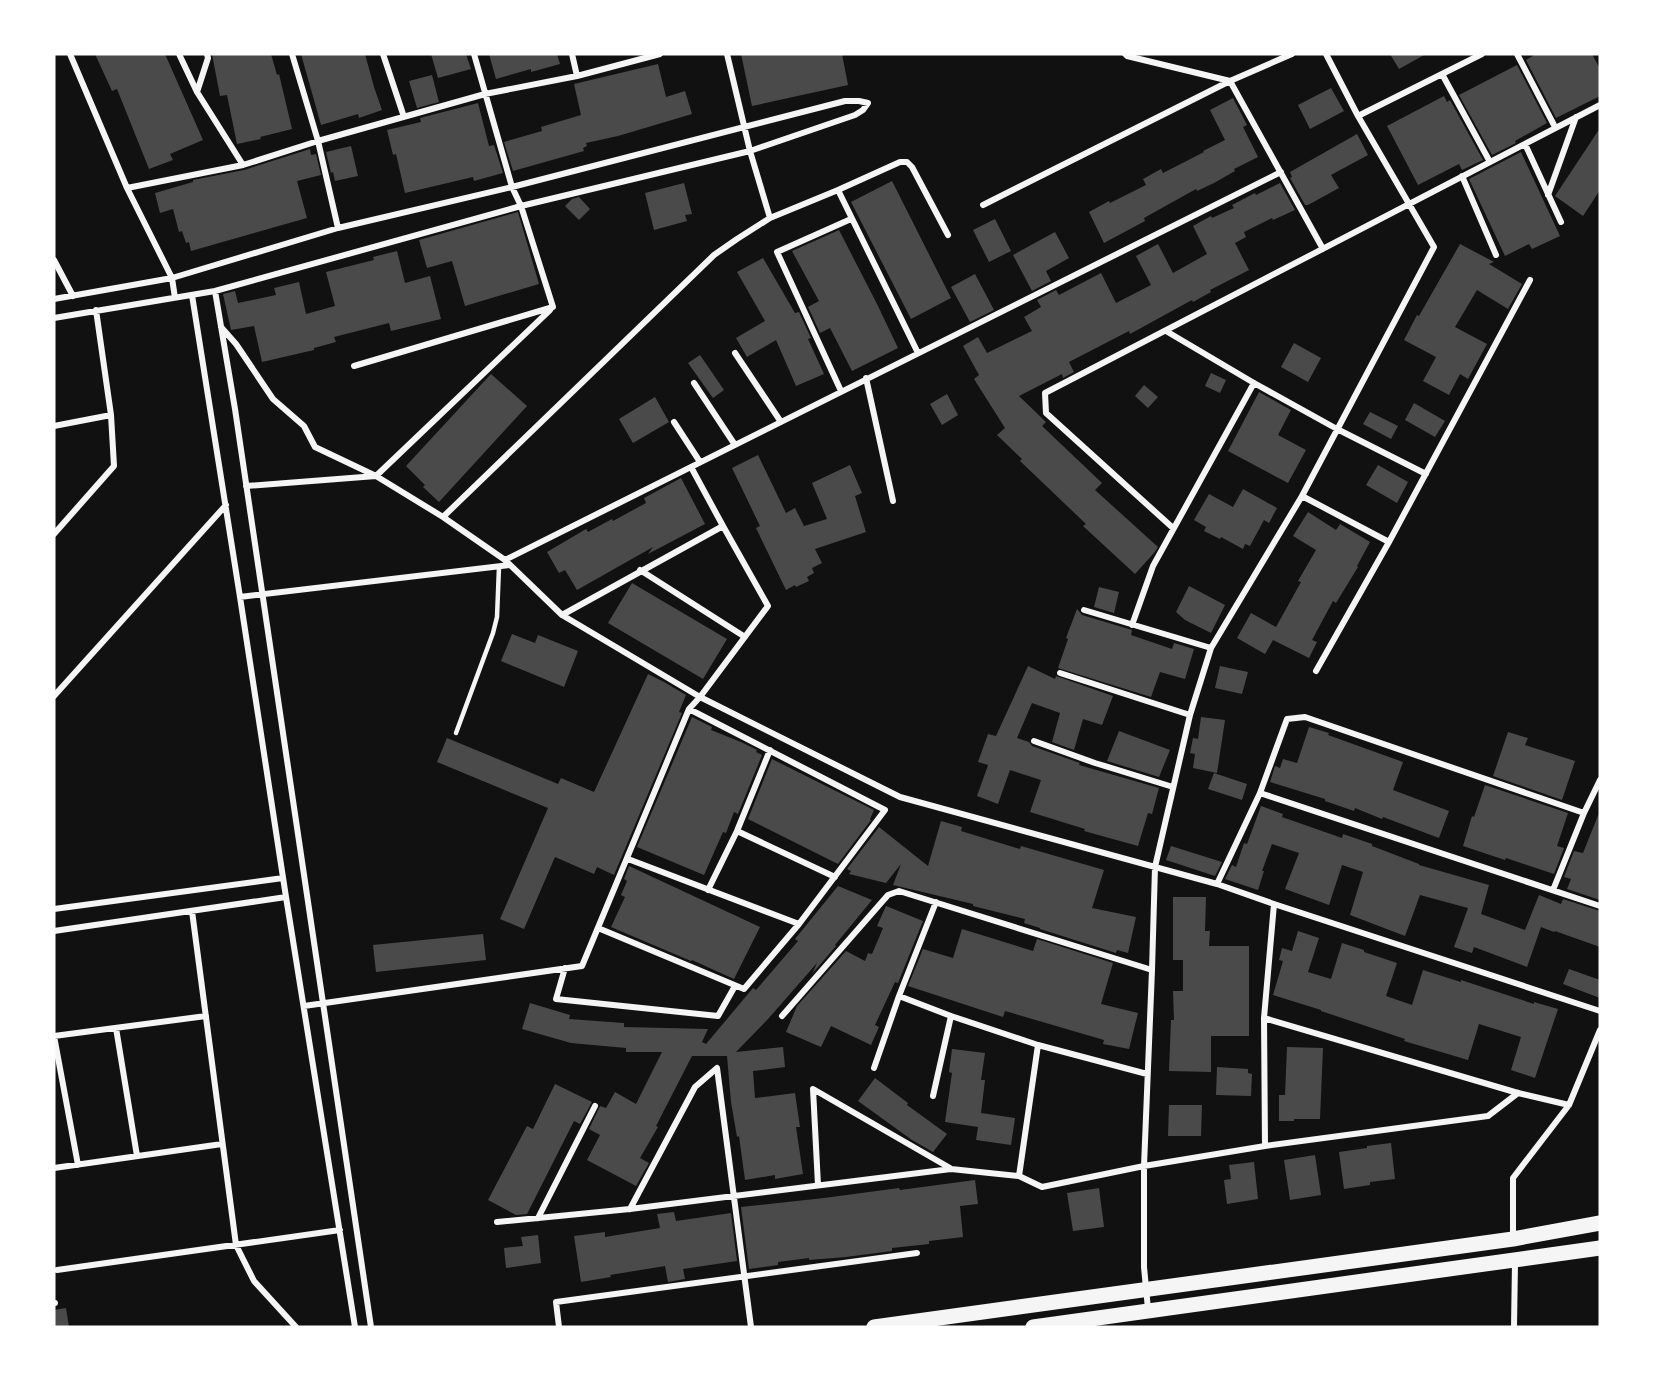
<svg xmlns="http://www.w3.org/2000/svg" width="1654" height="1381" font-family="Montserrat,sans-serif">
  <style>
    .building { fill: #4a4a4a }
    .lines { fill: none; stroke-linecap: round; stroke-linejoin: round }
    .service { stroke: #f5f5f5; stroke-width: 4.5 }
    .minor { stroke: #f5f5f5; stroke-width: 6 }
    .primary { stroke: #f5f5f5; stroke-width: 15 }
  </style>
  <rect width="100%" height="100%" fill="#111"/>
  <path class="building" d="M95,54H165L203,140L170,154L173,160L149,169L117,89L112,91Z
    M212,54H271L277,75L279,74L292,129L260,137L261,139L237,144L227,95L220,96Z
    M301,54H365L374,87L382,110L359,118L358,114L321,125Z
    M431,54H466L471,69L438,78Z
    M489,54H557L560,64L531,72V69L496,79Z
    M741,54H842L848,85L752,106Z
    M1390,54H1426L1399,69Z
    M1536,54H1592L1600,69V96L1556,118L1526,60Z
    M658,64L666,97L685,91L692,114L618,136L586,143L587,146L583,148L584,151L513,171L504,142L542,131L541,127L581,115L574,84Z
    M1517,65L1547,123L1515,141L1516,143L1492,155L1459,95Z
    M432,75L439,102L417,108L409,81Z
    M1331,88L1344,111L1310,129L1298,105Z
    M1444,96L1447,102L1450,100L1483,160L1462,170L1459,164L1418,185L1387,126Z
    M1233,98L1247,125L1243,127L1258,157L1234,169L1235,171L1214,183L1197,191L1196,189L1144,218L1145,221L1104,243L1089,212L1109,201L1110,203L1146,185L1143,179L1161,169L1163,173L1204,152L1203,151L1225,140L1210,110Z
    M478,103L489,146L494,145L503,173L474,181L473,177L405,193L396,154L393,155L387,130L421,122L420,118Z
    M1600,128V190L1583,216L1555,196Z
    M1357,134L1368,155L1331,175L1339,188L1308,205H1305L1290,178L1292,177L1290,172Z
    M351,146L358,176L335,181L333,172L331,173L326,152Z
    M310,149L311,155L316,154L321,175L297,181L307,218L191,251L189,242L186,243L182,231L179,232L173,209L160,213L155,193L193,182V180L244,170Z
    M1521,152L1560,236L1532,249L1529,244L1505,256L1469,179Z
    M892,181L951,298L911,319L851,202Z
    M684,183L692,214L685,215L687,221L654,230L645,193Z
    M1280,183L1295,210L1273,220L1272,218L1244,232L1246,237L1235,243L1249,270L1210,290L1211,292L1193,302L1192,300L1130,334L1129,331L1069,362L1074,372L1063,378L1062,374L1019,396L1046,422L1042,426L1102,483L1095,490L1158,547L1154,553L1135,574L1083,526L1086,524L1020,461L1022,459L997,435L1005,428L974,379L979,375L963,346L978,337L987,353L1032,331L1024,317L1041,307L1037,300L1056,290L1059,295L1101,273L1116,303L1151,285L1136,256L1158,244L1173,273L1207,254L1193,226L1211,216L1212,218L1234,208L1232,205L1255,193L1256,195Z
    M579,197L590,209L579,220L565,206L572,199Z
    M518,212L539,284L465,306L452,261L427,268L419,240Z
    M995,219L1011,251L989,262L973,230Z
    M839,230L877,304L898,348L852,371L830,328L820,333L808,307L819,301L792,251Z
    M1055,232L1069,258L1046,271L1051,281L1032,291L1013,255Z
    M1460,244L1494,262L1489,264L1522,284L1508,309L1477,290L1455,327L1487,344L1468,379L1460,374L1449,395L1423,381L1436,357L1404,340L1417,315L1419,316Z
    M397,251L405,283L430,276L441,319L391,331L389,323L334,337L336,342L314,348V350L262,362L254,326L231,330L223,294L235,291L238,303L276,295L274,288L299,282L306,314L335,306L326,272L374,260L373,257Z
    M763,258L795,313L799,312L811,338L808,339L824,374L796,386L776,340L747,357L736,338L765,321L737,272Z
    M975,274L994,310L970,322L951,287Z
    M1294,343L1321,358L1308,382L1281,367Z
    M700,355L724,390L713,398L688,363Z
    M1211,373L1226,380L1220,393L1205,386Z
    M491,374L527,406L439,502L423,487L425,485L406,466Z
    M1144,385L1158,397L1148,408L1135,396Z
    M1259,392L1291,410L1278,435L1306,450L1288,483L1228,451Z
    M947,394L958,415L942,425L930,404Z
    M655,397L669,422L633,443L619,419Z
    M1414,403L1445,421L1435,437L1405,420Z
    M1370,412L1398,426L1391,439L1363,424Z
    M758,455L786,513L795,508L804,526L827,519L812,483L850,465L862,493L855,496L866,532L815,549L822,563L812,568L814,573L807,577L809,581L796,587L795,585L786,590L756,528L760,526L732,468Z
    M1378,465L1408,482L1397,503L1366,485Z
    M681,478L705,524L648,554L653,547L577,590L565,570L559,573L547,552L586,529L588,532L612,519L613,521L646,503L644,498Z
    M1243,489L1277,508L1269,523L1264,520L1250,546L1245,544L1243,549L1221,537L1220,539L1204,531L1206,527L1194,520L1209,494L1233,507Z
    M1308,512L1336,530L1340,524L1370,542L1357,566L1358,567L1336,603L1333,601L1312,640L1317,642L1309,658L1273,640L1265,654L1237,638L1251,613L1276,627L1301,582L1298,581L1316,550L1293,536Z
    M632,583L727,639L703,679L608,623Z
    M1189,586L1225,605L1211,633L1185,620L1176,612Z
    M1099,587L1119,592L1114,613L1094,607Z
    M1077,609L1082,615L1132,630L1131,635L1172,649L1174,643L1194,649L1185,679L1160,672L1151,697L1058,668L1068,639L1066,638Z
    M512,634L535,643L538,635L578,651L564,687L501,661Z
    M1028,666L1055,679L1056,676L1113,696L1102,725L1083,719L1074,750L1052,742L1060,713L1032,703L1017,738L1029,742L1032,746L1080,763L1079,765L1159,788L1152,814L1148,813L1138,846L1084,831L1085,829L1030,812L1041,780L1010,770L998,804L977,796L988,765L978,762L988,734L996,736Z
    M1220,666L1248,672L1242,694L1215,688Z
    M648,674L664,682L686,695L679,712L682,713L614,875L597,867L594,874L555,857L524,929L500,919L548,808L437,762L447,738L558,784L561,778L594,792Z
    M692,717L712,727L711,730L741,742L757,750L756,752L762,755L738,814L734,812L726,833L723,832L704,875L637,847Z
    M1201,717L1225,720L1217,773L1193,768L1195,754L1190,753L1193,738L1198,739Z
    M1309,727L1329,733L1328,735L1403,762L1393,790L1449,811L1439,838L1383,817L1382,819L1355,808L1354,811L1325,801V799L1270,782L1275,766L1280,768L1283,759L1297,763Z
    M1119,731L1170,750L1159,777L1107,761Z
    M1508,732L1528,738L1525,745L1575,761L1562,800L1493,776Z
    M772,759L874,810L870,819L871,820L838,864L748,819Z
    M1214,773L1247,784L1242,800L1208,789Z
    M1485,785L1568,813L1557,846L1564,848L1554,874L1506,858L1505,860L1463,846L1472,816L1474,817Z
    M1261,806L1283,814L1282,817L1342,838L1343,834L1372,844V846L1419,864V865L1489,885L1481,914L1525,930L1539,895L1561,904L1563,899L1600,911V947L1555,931L1554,932L1541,927L1527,967L1474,947L1472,953L1454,947L1468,908L1420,895L1405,936L1350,915L1363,872L1342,865L1329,905L1285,889L1299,853L1272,844L1262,871H1264L1258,890L1225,879L1232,865L1236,867L1244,843L1247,844Z
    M1599,813H1600V900L1567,889L1571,879L1564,877L1574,851L1583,853Z
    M941,821L962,827L961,831L1020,849L1021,846L1104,870L1092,908L1136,917L1128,953L1117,950L1116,953L1040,929V928L1024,923L1025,919L973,906V904L893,885L901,864L886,883L849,874L851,871L847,869L879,827L928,866Z
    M1171,846L1222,862L1215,876L1166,860Z
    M629,866L760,927L734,979L692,960L691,961L611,927L625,897L621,895L627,881L624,879Z
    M838,886L872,900L835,945L836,946L812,974L817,963L769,1018L736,1052L783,1047L785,1067L753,1071L755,1098L795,1093L800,1127H796L803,1174L775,1179V1175L745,1180L739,1136L737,1137L731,1102L727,1056H692L656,1126L658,1127L640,1158L649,1163L636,1186L587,1160L600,1135L589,1129L600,1106L606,1108L615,1092L636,1104L662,1052H626V1048L571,1043L522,1029L530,1003L570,1015L569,1019L624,1023V1027L708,1029L702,1042L706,1044L753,988L756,990L798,941L795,939Z
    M1173,897H1206L1205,931H1210L1209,946H1249V1036H1211V1072L1169,1071L1171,1020H1174L1173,991H1183V960H1173Z
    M886,906L923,921L898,983L895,982L875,1025L879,1027L871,1045L831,1026L821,1047L786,1032L797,1006L846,951L865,961L868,953L872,954L883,928L877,926Z
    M962,929L1033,951L1037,939L1113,963L1101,1004L1138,1013L1129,1049L1103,1044L1104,1040L1005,1011L1003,1017L908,986L923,949L953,958Z
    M1298,931L1319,938L1308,972L1331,979L1342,943L1364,950V952L1397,963L1386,996L1412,1005L1423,970L1461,982V980L1534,1004V1002L1558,1009L1535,1078L1511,1070L1521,1037L1479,1024L1468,1060L1404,1041L1405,1039L1321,1011V1010L1273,995L1283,961L1279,960L1282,948L1292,951Z
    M483,934L486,960L376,972L373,945Z
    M1569,969L1600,980V998L1563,984Z
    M1287,1047L1323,1048L1320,1119H1294V1121H1279V1095H1285Z
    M952,1049L985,1053L981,1080H985L981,1113L1015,1118L1011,1145L976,1140L978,1127L945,1122L952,1073L949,1072Z
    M1217,1067L1248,1069V1073L1252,1074L1251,1096L1216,1095Z
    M875,1078L908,1103L907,1105L947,1134L933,1152L912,1140L858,1101Z
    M555,1084L592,1102L580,1124L574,1121L527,1214L516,1215L488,1200L527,1126L533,1129Z
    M1169,1105H1202L1201,1136H1168Z
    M1391,1143L1395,1179L1370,1182V1185L1344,1189L1339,1152L1367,1148V1146Z
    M1315,1155L1321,1195L1290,1200L1284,1160Z
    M1254,1162L1258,1199L1227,1204L1224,1180L1231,1179L1229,1165Z
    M975,1180L978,1204L960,1206L963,1237L929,1241V1244L892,1248V1251L846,1257L809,1260V1258L778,1262V1265L749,1269L741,1207L824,1198L899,1188L900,1190Z
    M1099,1188L1104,1227L1073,1231L1067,1193Z
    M674,1212L676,1221L731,1213L737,1261L683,1269L685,1279L668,1282L665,1266L610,1275L611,1277L581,1282L574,1236L605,1232V1237L660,1228L657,1214Z
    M538,1235L541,1263L506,1268L504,1248L523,1246L521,1237Z
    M66,1308L69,1327H54V1310Z"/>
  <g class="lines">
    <path class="service" d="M456,733L493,633L497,617L499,567"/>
    <path class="minor" d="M70,54L127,188L172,278L175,298
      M179,54L197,92L243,165
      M292,54L318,141L338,228
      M383,54L404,117
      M572,54L577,76
      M727,54L750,151L770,218
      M1125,54L1127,56L1230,81L1323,249
      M1517,54L1555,127
      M1442,74L1490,162
      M197,92L208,58L207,54
      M1358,116L1482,54
      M1525,144L1561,222
      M1462,176L1496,255
      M127,188L243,165L318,141L485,94L577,76L660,54
      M838,190L918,353
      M1548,195L1576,117
      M983,205L1230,81L1292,54
      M54,260L73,296
      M215,291L235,409L371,1327
      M192,295L240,597L286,897L355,1327
      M54,299L172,278L338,228L512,187L845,101H859L868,103L863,110L855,115L750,151L521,206L215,291L54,318
      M221,327L236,344L273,399L304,426L315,447L376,476L443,517L505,560L562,615L700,697L900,797L1217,884L1274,904L1600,1011
      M1166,331L1254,383L1337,429L1426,474
      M735,353L781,422
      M354,366L553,307L521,206L512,187L474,54
      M866,378L893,501
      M694,383L735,445
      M841,391L777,252L851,219
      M674,422L700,462
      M54,426L111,415
      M691,467L723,526
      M246,486L376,476L550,310
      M1302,496L1389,542
      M443,517L714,255L737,239L770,218L838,190L900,162H907L912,167L948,235
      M1173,528L1046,413L1045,393L1600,105
      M54,534L114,466L111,415L96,310
      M505,560L1281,172
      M640,570L745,637
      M240,597L510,565
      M1084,610L1211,648
      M562,615L723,526L768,606L700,697L689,709
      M1132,625L1153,566L1254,383
      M1316,671L1389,542L1530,280
      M1060,673L1190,715
      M54,696L226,505
      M1034,741L1095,763L1173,787
      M1260,793L1600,906
      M737,831L835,877
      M628,859L799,924
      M1217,884L1260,793L1287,719L1305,717L1584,813
      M708,890L737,831L770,750
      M1553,890L1584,813L1600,780
      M54,909L283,878
      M192,911L236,1245L254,1281L296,1327
      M54,931L286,897
      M565,968L556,999L718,1016L735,986
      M899,996L951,1016L1038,1045L1147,1074
      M304,1006L582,966L689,709L885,810L799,924L744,989L598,928
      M782,1016L888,895L899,891L1152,970
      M1264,1018L1518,1093L1569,1105
      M116,1028L137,1156
      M54,1036L206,1016
      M54,1036L78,1165
      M1038,1045L1019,1176L1042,1187L1144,1166L1265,1146L1488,1116L1518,1093
      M874,1068L899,996L936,902
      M933,1096L951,1016
      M1265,1146L1264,1018L1274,904
      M54,1168L222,1144
      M818,1185L813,1089L950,1168
      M630,1209L695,1087L717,1068L751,1327
      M538,1218L595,1106
      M497,1222L630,1209L951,1169L1019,1176
      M1513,1239V1178L1569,1105L1600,1030
      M57,1270L340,1230
      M54,1303H55
      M1148,1309L1144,1267V1166L1152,970L1155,867L1190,715L1211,648L1302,496L1434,247L1358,116L1326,54
      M559,1327L556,1302L917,1253
      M1514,1327L1515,1262"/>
    <path class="primary" d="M874,1327L1513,1239L1600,1223
      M1033,1327L1600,1248"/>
  </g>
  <rect width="1654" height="1381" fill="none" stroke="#ffffff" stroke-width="111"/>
</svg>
